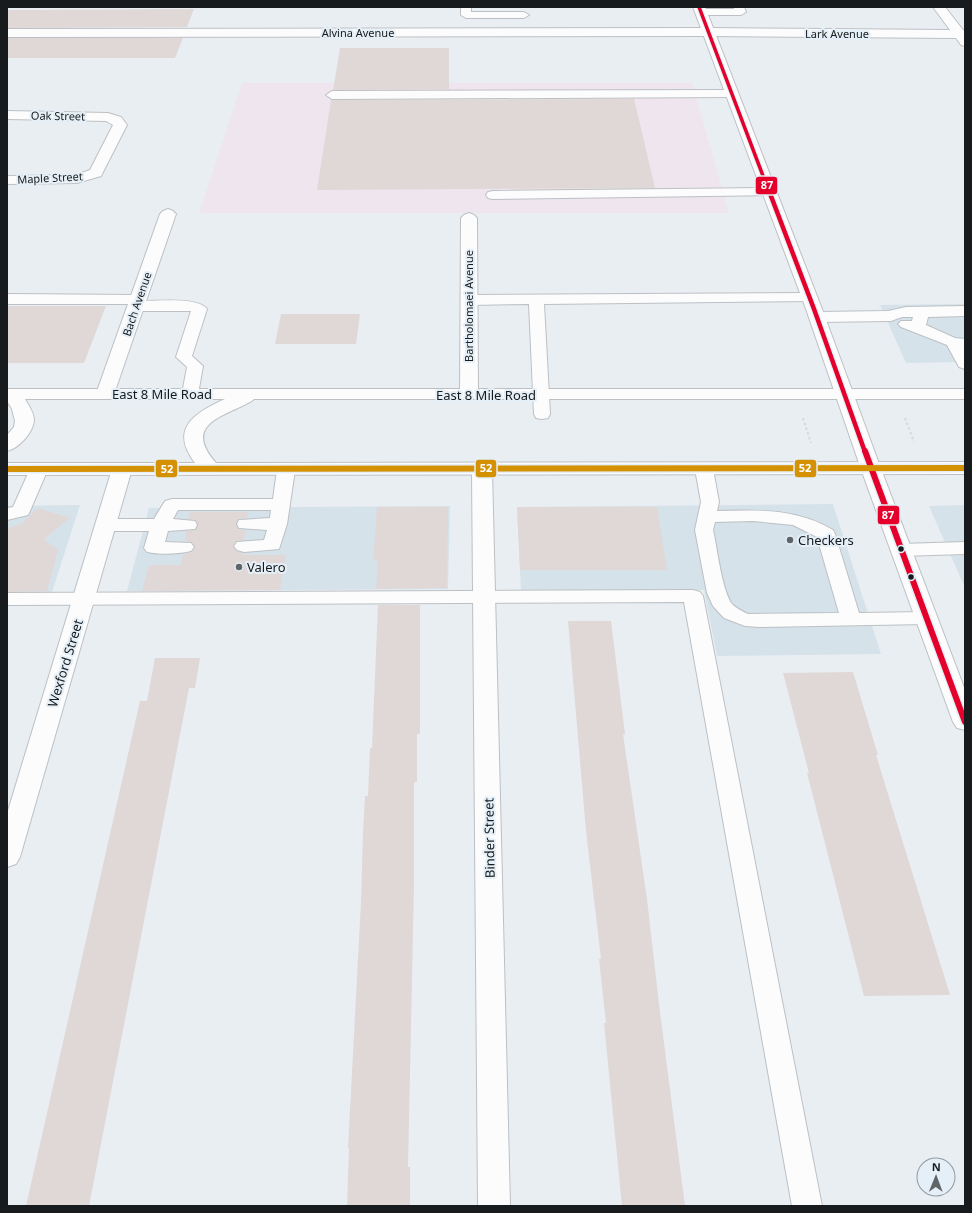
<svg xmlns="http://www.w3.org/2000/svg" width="972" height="1213" font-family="'Noto Sans',sans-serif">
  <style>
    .built { fill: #d6e2e9 }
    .industrial { fill: #eee5ee }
    .building { fill: #dfd8d7 }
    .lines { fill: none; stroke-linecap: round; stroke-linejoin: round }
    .service-casing { stroke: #bcc0c4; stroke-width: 2 }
    .minor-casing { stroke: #bcc0c4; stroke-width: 2 }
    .tertiary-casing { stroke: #bcc0c4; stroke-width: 2 }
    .secondary-casing { stroke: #bcc0c4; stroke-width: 2 }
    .trunk-casing { stroke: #bcc0c4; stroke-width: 2 }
    .path { stroke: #d6d8d9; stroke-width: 2; stroke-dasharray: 2.5 2.5; stroke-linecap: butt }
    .service { fill: #fcfcfd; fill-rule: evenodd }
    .minor { fill: #fcfcfd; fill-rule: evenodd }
    .tertiary { fill: #fcfcfd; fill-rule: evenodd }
    .secondary { fill: #fcfcfd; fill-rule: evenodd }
    .trunk { fill: #fcfcfd; fill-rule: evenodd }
    .bus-1-far2-casing { stroke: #e5eff7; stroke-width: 5.5 }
    .bus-1-far1-casing { stroke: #e5eff7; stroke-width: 7 }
    .bus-1-casing { stroke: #e5eff7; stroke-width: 9 }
    .bus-2-casing { stroke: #e5eff7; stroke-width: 9 }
    .bus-1-far2 { stroke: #e4002b; stroke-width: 3.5 }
    .bus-1-far1 { stroke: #e4002b; stroke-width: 4.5 }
    .bus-1 { stroke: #e4002b; stroke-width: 6 }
    .bus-2 { stroke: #d59104; stroke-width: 6 }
    .poi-dot { fill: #606568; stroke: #e5eff7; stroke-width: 1.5 }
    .bus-dot { fill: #171b1d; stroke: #e5eff7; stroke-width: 1.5 }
    .labels { text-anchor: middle; stroke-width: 4; stroke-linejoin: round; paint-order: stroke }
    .far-street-label { font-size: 11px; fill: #171b1d; stroke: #e5eff7 }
    .street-label { font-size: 13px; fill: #171b1d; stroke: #e5eff7 }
    .poi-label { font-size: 13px; fill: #171b1d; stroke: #e5eff7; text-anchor: start }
    .line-badge { stroke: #e5eff7; stroke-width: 1.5 }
    .badge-label { font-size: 11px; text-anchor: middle; font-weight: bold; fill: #fff }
  </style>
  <rect width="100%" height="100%" fill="#e9eef3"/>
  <path class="built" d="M965,304V362L906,363L880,305Z
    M833,504L881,654L717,656L704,590L521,591L517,507Z
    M80,505L52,592L7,593V506Z
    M965,505V588L929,506Z
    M450,506L448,589L127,591L149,508Z"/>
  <path class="industrial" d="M242,83H692L729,213H199Z"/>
  <path class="building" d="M194,9L187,27L7,28V10Z
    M7,38H183L175,58H7Z
    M340,48H449V89L333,90Z
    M634,99L655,188L317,190L331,100Z
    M7,306H106L84,363H7Z
    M281,314H360L356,344H275Z
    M377,507H448L447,588L376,589L378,560L373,561Z
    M517,507H657L667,570H520Z
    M38,508L70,518L44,539L58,550L47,591L7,592V529L21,524Z
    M190,512H248L247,518H239L236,523L239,530H246L244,540L236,541L233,547L237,551L243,553L242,555H286L280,590L142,591L149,565H181L183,554L191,552L195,548L192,542L185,541L186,531L195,530L198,526L195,520L188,519Z
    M378,605H420V734H417V782H414V885L408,1167H410V1206H347L349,1148H348L361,902L363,832L365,796H368L370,748H372Z
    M568,621H611L625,734H623L647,899L659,1004L685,1206H622L604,1023H606L599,959H601L586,831Z
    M155,658H200L195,688H189L89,1206H26L140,701H147Z
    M853,672L878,755H876L950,995L864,996L807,773H809L783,673Z"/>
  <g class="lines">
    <g class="service-casing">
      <path id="service" d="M461,7H471V12H524L529,15L524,18H466L461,15Z
        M734,7H744L746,12L741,15H701L696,12L701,9H734Z
        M732,90L738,94L736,97L332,99L326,95L332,91Z
        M770,188L775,189L777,192L775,195L493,199L488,198L486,195L488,192L493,191Z
        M810,293L815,295L818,298L815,301L544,304L550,414L548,418L542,419L536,418L534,414L529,304L469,305L464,303L461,300L464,297L469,295Z
        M7,294L138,295L143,297L145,301C159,301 198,297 207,309L192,356L203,366L198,394L196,398L190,399L184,398L182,394L187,367L176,357L191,311H136L131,309L129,304H7Z
        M965,306V316L928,317L926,325L955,338L965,339V369L959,367L947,345L901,327L898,324L901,321H912L913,317H902L891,321L817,322L812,320L809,317L812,314L817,312L888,311L906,307Z
        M39,464L45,465L48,469L30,511L28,515L7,520V508L13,507L30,469L33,465Z
        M704,464L710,465L713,469L719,502L717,511C758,510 796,508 833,530L835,534L859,613L926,612L933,614L936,618L933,622L926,624L760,627L745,626L724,618L713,606L707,593L695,530L701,502L695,469L698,465ZM753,521L793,525L817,537L839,613L748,614C742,611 737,609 732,604C722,591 717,547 713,530L715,522Z
        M286,465L292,466L295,470L287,524L279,549L244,552L237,550L234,546L237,542L264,540L267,530L239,528L237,524L239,520L270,518L271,510H178L173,519L195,521L197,525L195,529L168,531L165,542L191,543L194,547L191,551C178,554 160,555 147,552L144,548L149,531H106L99,529L97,525L99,521L106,519H154L165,501L172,499H273L277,470L280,466Z
        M965,542V554L901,556L894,554L891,550L894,546L901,544Z
        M693,590L700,592L703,596L822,1206H792L684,602L7,605V593Z"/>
    </g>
    <g class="minor-casing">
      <path id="minor" d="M933,7H945L963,30H965V46L961,45L956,38L708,36L7,37V29L708,28L950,30Z
        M7,111L108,113L121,117L127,125L101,176L77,183L7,184V176L76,175L90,170L113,125L106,121L7,119Z
        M168,209L173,211L176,214L114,394L111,398L105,399L99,398L96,394L160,214L163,211Z
        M469,213L474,215L477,218L478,394L475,398L469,399L463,398L460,394L461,218L464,215Z
        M122,463L129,465L132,469L20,857L16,864L7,867V814L112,469L115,465Z
        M482,464L489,466L492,470L510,1206H478L472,470L475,466Z"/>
    </g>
    <g class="tertiary-casing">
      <path id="tertiary" d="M871,463L878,465L881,469L965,690V730L957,728L953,722L861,469L864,465Z"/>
    </g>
    <g class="secondary-casing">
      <path id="secondary" d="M693,7H705L822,309L881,469L878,473L871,475L864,473L861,469L806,309Z"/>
    </g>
    <g class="trunk-casing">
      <path id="trunk" d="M7,389H965V399H254C250,403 243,405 238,408C208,421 189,432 216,463L965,462V474L7,475V463H195C169,429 194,413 225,399H25C29,406 34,413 34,420C33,433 19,448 7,451V435L14,427L15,421L12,409L7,401Z"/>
    </g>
    <path class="path" d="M803,418L811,443
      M905,418L914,442"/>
    <use href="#service" class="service"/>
    <use href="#minor" class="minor"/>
    <use href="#tertiary" class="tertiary"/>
    <use href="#secondary" class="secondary"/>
    <use href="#trunk" class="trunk"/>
    <g class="bus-1-far2-casing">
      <path id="bus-1-far2" d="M699,7L771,197"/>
    </g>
    <g class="bus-1-far1-casing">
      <path id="bus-1-far1" d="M771,196L814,309L865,452"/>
    </g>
    <g class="bus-1-casing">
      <path id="bus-1" d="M865,451L965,722"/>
    </g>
    <g class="bus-2-casing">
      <path id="bus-2" d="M7,469L965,468"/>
    </g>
    <use href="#bus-1-far2" class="bus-1-far2"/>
    <use href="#bus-1-far1" class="bus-1-far1"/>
    <use href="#bus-1" class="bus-1"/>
    <use href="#bus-2" class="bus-2"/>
  </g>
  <g class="poi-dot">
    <circle cx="790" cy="540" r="4"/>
    <circle cx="239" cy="567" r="4"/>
  </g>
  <g class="bus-dot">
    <circle cx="901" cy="549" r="3.5"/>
    <circle cx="911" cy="577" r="3.5"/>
  </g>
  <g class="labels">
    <g class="far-street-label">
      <text x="358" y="37">Alvina Avenue</text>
      <text x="837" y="38">Lark Avenue</text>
      <text transform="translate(58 116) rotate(1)" y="4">Oak Street</text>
      <text transform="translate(50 178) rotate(-3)" y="4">Maple Street</text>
      <text transform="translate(137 304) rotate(-71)" y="4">Bach Avenue</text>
      <text transform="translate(469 306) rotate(-90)" y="4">Bartholomaei Avenue</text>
    </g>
    <g class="street-label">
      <text x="162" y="399">East 8 Mile Road</text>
      <text x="486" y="400">East 8 Mile Road</text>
      <text transform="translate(65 663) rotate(-73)" y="5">Wexford Street</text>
      <text transform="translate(489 838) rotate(-91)" y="5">Binder Street</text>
    </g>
    <g class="poi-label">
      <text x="798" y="545">Checkers</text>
      <text x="247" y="572">Valero</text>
    </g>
  </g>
  <g class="line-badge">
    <rect x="755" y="176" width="23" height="19" rx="4" fill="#e4002b"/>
    <rect x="794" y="459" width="23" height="19" rx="4" fill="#d59104"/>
    <rect x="475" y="459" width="22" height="19" rx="4" fill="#d59104"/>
    <rect x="155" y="459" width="23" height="19" rx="4" fill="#d59104"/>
    <rect x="877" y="505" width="23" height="20" rx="4" fill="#e4002b"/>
  </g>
  <g class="badge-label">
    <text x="767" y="189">87</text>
    <text x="805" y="472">52</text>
    <text x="486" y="472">52</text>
    <text x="167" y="473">52</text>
    <text x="888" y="519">87</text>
  </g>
  <rect width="972" height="1213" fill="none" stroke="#171b1d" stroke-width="16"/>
  <g transform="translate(936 1177) rotate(1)"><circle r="19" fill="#e5eff7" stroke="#939aa0"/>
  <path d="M0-3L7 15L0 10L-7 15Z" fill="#606568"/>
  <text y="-6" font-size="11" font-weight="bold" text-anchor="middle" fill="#171b1d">N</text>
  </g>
</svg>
